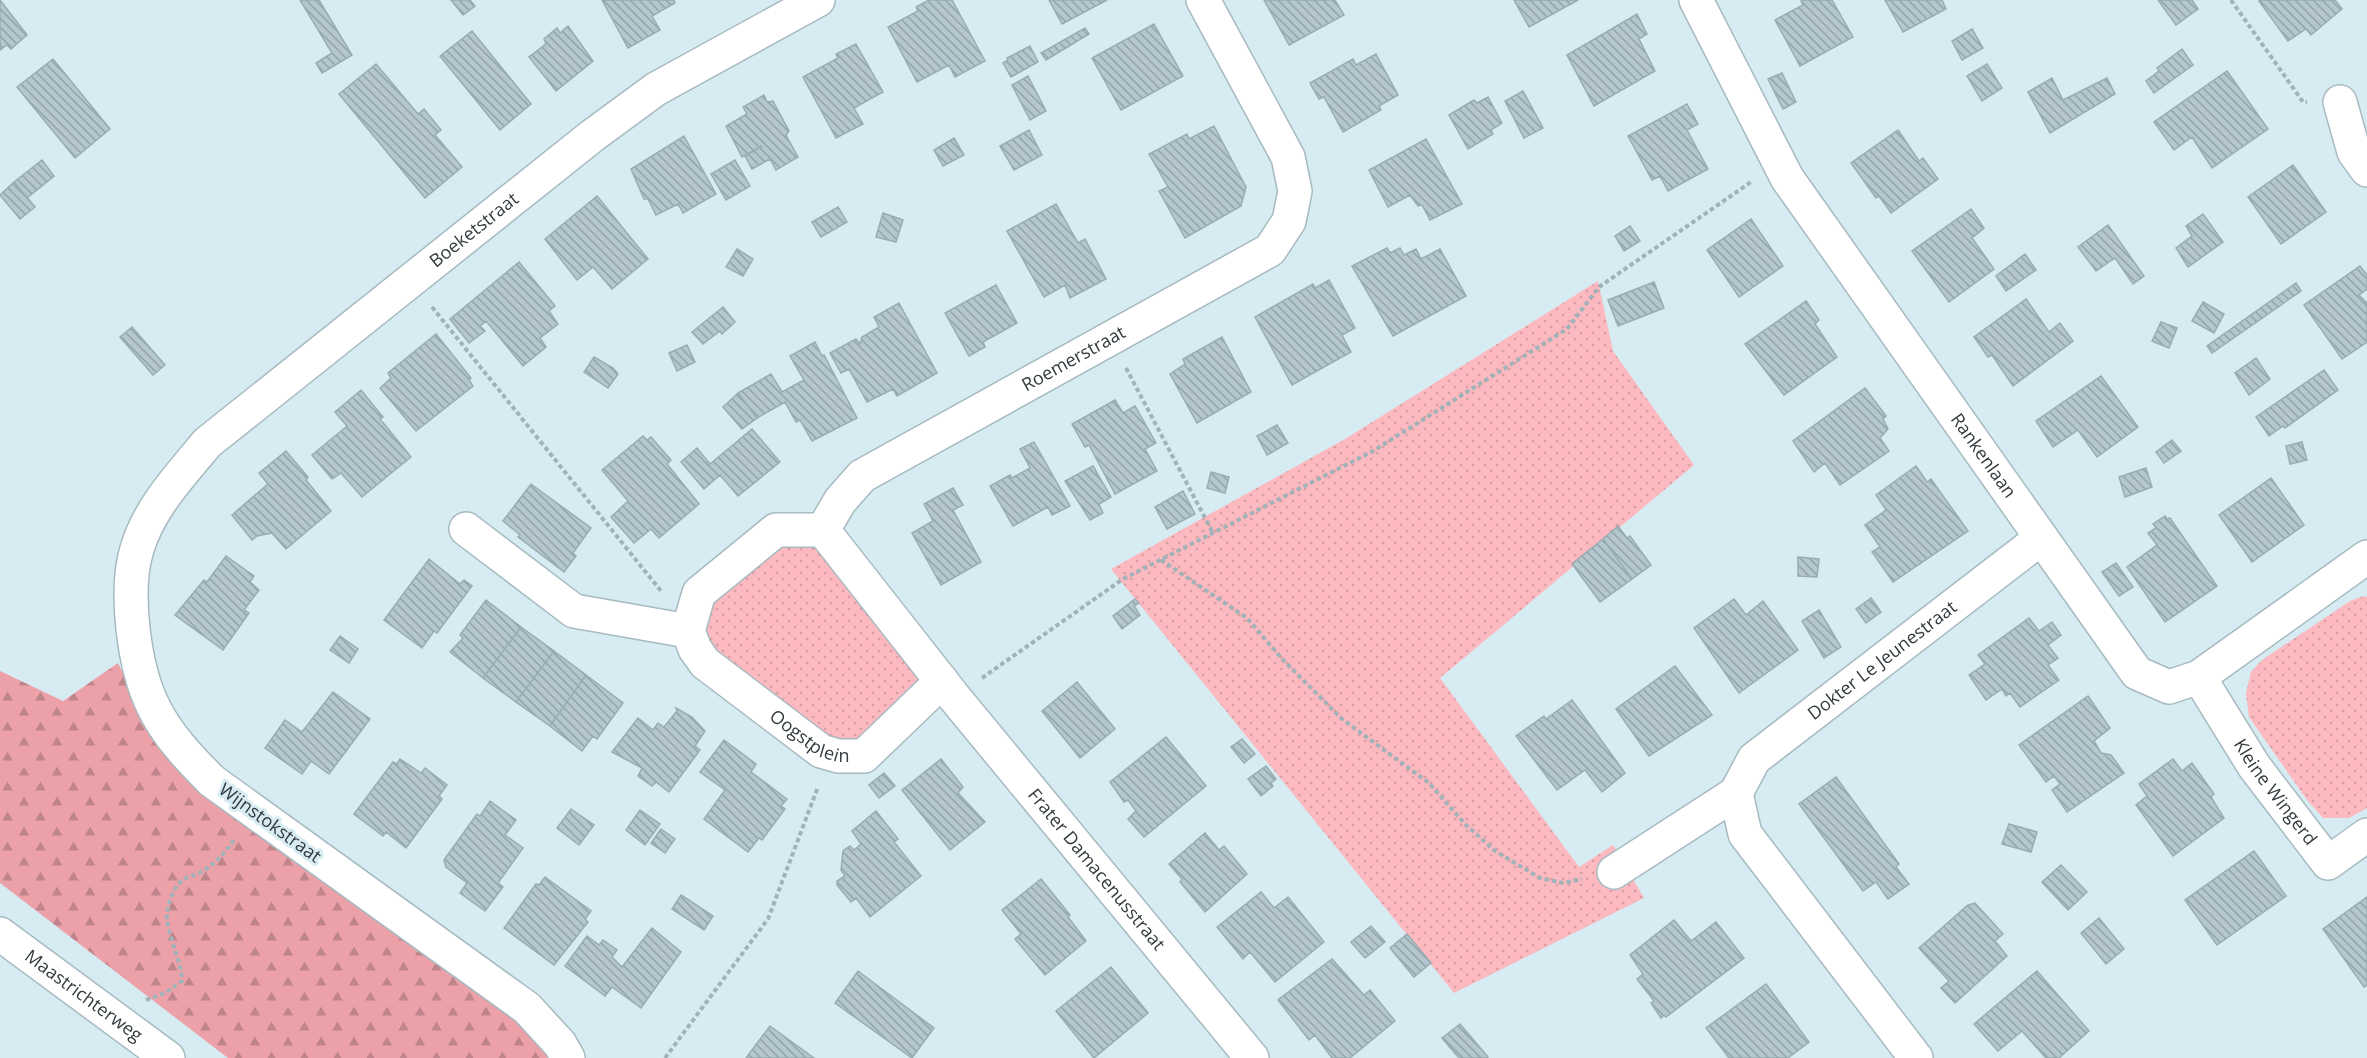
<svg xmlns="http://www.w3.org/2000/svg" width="2367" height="1058" font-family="'Open Sans',sans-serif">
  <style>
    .grass { fill: url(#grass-dots) }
    .forest { fill: url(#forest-firs) }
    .building { fill: url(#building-back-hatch); stroke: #99acb2; stroke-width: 1.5 }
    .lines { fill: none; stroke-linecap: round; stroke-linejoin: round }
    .street-casing { stroke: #a7bac1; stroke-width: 36 }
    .secondary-casing { stroke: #a7bac1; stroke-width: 36 }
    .path { stroke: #a2b2b8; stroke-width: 4; stroke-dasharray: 4.5 3; stroke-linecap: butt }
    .street { stroke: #fff; stroke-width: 33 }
    .secondary { stroke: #fff; stroke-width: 33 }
    .labels { text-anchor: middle; stroke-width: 6; stroke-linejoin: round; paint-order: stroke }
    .street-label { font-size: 18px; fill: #333b3e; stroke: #d7ebf2 }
  </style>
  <defs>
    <pattern id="grass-dots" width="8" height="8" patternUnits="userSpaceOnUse" patternTransform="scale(1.5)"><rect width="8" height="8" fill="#fcb9bf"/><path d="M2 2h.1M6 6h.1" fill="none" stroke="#d8a0a5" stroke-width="1.8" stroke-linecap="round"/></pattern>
    <pattern id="forest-firs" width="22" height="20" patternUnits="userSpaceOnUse" patternTransform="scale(1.5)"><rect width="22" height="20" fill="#eca1a9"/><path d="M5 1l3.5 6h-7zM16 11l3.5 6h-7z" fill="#c0848b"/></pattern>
    <pattern id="building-back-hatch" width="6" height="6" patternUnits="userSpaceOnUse" patternTransform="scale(1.5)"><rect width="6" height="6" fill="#b4c7ce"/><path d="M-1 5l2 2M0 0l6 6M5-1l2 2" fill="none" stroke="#93a3a9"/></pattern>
  </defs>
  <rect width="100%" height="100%" fill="#d7ebf2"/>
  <path class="grass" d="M1598,281L1613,351L1694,465L1440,678L1579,867L1613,845L1644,898L1454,993L1111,569L1345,439Z
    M805,539L825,552L919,670L920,682L863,742L840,746L700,645L711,595L776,543Z
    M2364,596L2367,597V808L2349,818H2323L2307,800L2249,717L2246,693L2251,672L2262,660L2350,601Z"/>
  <path class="forest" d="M118,663L135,698L534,1035L552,1058H228L0,883V671L63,701Z"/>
  <path class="building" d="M0,0L27,35L11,49L7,45L0,50Z
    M300,0H319L352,55L322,73L316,63L332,53Z
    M451,0H470L475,6L463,15Z
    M602,0H674L675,3L652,16L660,30L628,48Z
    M929,0H952L985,61L955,77L949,65L917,82L888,27L918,11L916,7Z
    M1049,0H1107L1062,24Z
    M1264,0H1335L1344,15L1289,45Z
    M1514,0H1578L1529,27Z
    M1803,0H1832L1853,37L1800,66L1775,20L1803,5L1801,1Z
    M1885,0H1942L1946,9L1903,32Z
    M2158,0H2192L2198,9L2176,25Z
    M2261,0H2335L2342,9L2311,35L2306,29L2288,41L2259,1Z
    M1637,14L1647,34L1639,39L1655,71L1594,106L1567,55Z
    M1154,24L1183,76L1121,110L1092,58Z
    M568,26L593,61L556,91L529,57L546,44L544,39L557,28L560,33Z
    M1085,28L1089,34L1046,60L1041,53Z
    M1972,29L1983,48L1962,60L1952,41Z
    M472,31L531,104L500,130L440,56Z
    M856,44L883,92L854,108L863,124L836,138L803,77L838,58L836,54Z
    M1030,46L1038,62L1011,77L1003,63L1008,60L1007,58Z
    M2182,49L2193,65L2154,93L2146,81L2159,71L2157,68Z
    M1376,54L1398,95L1379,106L1381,110L1343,132L1324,97L1319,99L1310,83L1353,59L1356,65Z
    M53,59L110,129L75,158L17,87Z
    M376,64L418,114L424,109L441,130L435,135L462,167L425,198L339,94Z
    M1987,64L2002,88L1982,101L1967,76Z
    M2227,71L2268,129L2212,168L2192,137L2174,150L2154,122Z
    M1782,73L1796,102L1783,109L1768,79Z
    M1028,76L1046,111L1030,120L1012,85Z
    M2052,78L2063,100L2107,78L2115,94L2050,133L2028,92Z
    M1523,91L1543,128L1524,138L1505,101Z
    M764,95L767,102L773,101L789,131L786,135L798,157L776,170L770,159L752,169L745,156L762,146L742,157L726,126L747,114L743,107Z
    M1488,97L1502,123L1491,130L1493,134L1468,149L1449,115L1474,100L1477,103Z
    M1687,104L1698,124L1687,130L1708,169L1668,191L1660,176L1652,180L1628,136Z
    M1214,126L1246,187L1241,206L1185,238L1159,191L1168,187L1149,154L1187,134L1189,139Z
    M1029,130L1042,155L1014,170L1000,146Z
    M1898,130L1919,161L1923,158L1938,179L1891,213L1879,196L1876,198L1851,163Z
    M684,136L716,194L683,213L678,204L656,215L648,199H644L631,169Z
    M954,138L964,155L943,166L934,150Z
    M1426,139L1462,204L1430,220L1422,205L1418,206L1410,195L1388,207L1369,170Z
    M42,160L54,176L27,198L14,182Z
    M735,160L750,186L726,200L711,174Z
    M2293,165L2326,212L2281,244L2248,197Z
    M14,182L35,207L20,219L0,195Z
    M597,196L648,259L612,289L593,267L577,280L545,239Z
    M1056,204L1078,243L1085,239L1106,279L1070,298L1065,285L1044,297L1007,231Z
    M838,207L847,222L821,237L812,222Z
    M1971,209L1984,228L1972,238L1994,269L1949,302L1912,251Z
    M883,213L903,220L896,242L876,237Z
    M2203,214L2223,242L2188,267L2176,248L2192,236L2186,226Z
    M1751,219L1783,266L1739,297L1707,250Z
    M2108,225L2144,276L2133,284L2115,258L2096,271L2078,247Z
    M1630,226L1640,241L1624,251L1615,236Z
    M1387,248L1390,253L1400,248L1404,255L1416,249L1421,259L1440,249L1466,296L1393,336L1352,266Z
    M737,249L753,259L743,276L726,267Z
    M2025,254L2036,270L2006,291L1996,276Z
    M519,262L555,306L549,311L558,324L540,338L546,347L523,366L486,321L480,326L485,331L469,343L450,319Z
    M2360,266L2367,275V289L2359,295L2367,303V342L2342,359L2304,305Z
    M1329,280L1355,328L1342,335L1351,352L1292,385L1255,317L1313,284L1315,288Z
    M1654,282L1664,308L1618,326L1608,300Z
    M2296,283L2301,291L2212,353L2207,346Z
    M996,285L1017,323L983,342L985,347L969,356L945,313Z
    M2026,299L2049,332L2060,323L2073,341L2013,386L1992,355L1988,357L1974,337Z
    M1806,301L1819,320L1815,324L1837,357L1784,395L1745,344Z
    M2203,302L2224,314L2214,333L2192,321Z
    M899,303L937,373L897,396L893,389L867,402L849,369L841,373L830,353L856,339L860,344L862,337L879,327L874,317Z
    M723,307L735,322L722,334L720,331L703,344L692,332Z
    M2161,322L2177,328L2169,348L2152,341Z
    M132,327L165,365L153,375L120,337Z
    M436,334L471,378L469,380L473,386L416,431L380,388L391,378L388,373Z
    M1222,337L1251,392L1197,423L1170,374L1185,364L1183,359Z
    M815,342L822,356L824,355L857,418L812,441L800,420L796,422L785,402L757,418L738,393L771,374L782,392L804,380L790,356Z
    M687,345L695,362L677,371L669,353Z
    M594,357L613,368L618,374L608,388L584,372Z
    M2256,358L2270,379L2249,395L2235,373Z
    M2324,370L2338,390L2285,428L2283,426L2269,436L2256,417Z
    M2101,376L2138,427L2097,457L2078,430L2053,447L2036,421Z
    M1865,388L1886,416L1883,419L1888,429L1880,438L1889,451L1840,485L1825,463L1814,472L1793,441Z
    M361,390L383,417L380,419L411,457L362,497L341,473L332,479L312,455L347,426L335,412Z
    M738,393L757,418L742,429L723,407Z
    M1115,400L1123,413L1135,406L1156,443L1145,449L1157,471L1115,494L1089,445L1085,447L1072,424Z
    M1277,425L1288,443L1267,455L1257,436Z
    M752,429L780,462L738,496L720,475L704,489L681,462L697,448L710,464Z
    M643,436L647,440L651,437L671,460L667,464L699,504L659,538L651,529L634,543L611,517L628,501L602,470Z
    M2172,440L2181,451L2164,463L2156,452Z
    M1034,442L1070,506L1052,515L1048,507L1013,526L990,486L1010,475L1012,478L1030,468L1020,449Z
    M2302,442L2307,460L2290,464L2286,446Z
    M286,451L308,477L306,480L331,511L286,549L272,533L257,536L252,540L232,515L268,484L259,473Z
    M1093,466L1111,497L1099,504L1103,513L1090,520L1065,481Z
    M1916,466L1927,482L1931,479L1968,531L1893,582L1872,552L1880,547L1865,525L1886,510L1876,495Z
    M2146,468L2152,487L2125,497L2119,477Z
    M1211,472L1229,477L1225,493L1207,488Z
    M2271,478L2304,525L2252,562L2219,515Z
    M531,484L591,528L573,553L576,556L564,572L518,537L520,535L503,521Z
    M953,488L963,505L953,510L981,562L941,585L912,533L933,521L924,504Z
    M1183,491L1195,514L1167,529L1155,507Z
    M2165,516L2167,519L2170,518L2217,586L2165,622L2127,567L2157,545L2148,533L2156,528L2153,524Z
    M1618,526L1627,538L1630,536L1651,565L1632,579L1603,539Z
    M1603,539L1632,579L1600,602L1572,564Z
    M226,556L254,576L250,582L259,590L244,610L249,613L223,650L175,615L204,580L207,582Z
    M1798,557L1819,559L1817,577L1798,576Z
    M429,559L460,584L464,580L472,586L437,633L434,631L422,648L384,620Z
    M2116,563L2133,587L2119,596L2102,572Z
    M1871,598L1881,612L1866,623L1856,609Z
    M1135,599L1139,603L1134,606L1140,615L1122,629L1113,616Z
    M1734,599L1746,615L1763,601L1798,650L1739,693L1694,628Z
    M486,600L521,627L483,678L450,652L463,638L460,635Z
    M1819,610L1841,647L1824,658L1802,621Z
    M2029,618L2039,631L2052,622L2061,635L2048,645L2058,658L2048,665L2059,680L2020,707L2010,693L2006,696L2002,689L1986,700L1969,675L1985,664L1978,655Z
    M521,627L554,651L516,702L483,678Z
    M340,636L358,649L349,663L330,650Z
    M554,651L586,675L550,726L516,702Z
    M1675,666L1712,715L1649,756L1616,709Z
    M586,675L623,703L597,739L593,736L582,751L550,726Z
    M1077,682L1115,729L1080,758L1042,711Z
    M333,692L370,719L329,774L311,761L302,774L265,748L285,720L302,732Z
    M2088,696L2110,728L2094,741L2101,753L2111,755L2124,773L2067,812L2052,790L2060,784L2054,776L2046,782L2019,745Z
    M1572,700L1625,773L1602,792L1585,770L1557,790L1516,736L1544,716L1546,719Z
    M676,708L692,717L705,731L695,746L700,750L669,792L656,782L652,786L638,776L642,768L612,752L638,718L653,730L658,723L664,727L677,711Z
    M1166,737L1206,786L1144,837L1128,819L1136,811L1128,800L1124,802L1110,782Z
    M1242,739L1255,754L1244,763L1231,747Z
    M724,740L756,764L751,772L787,799L781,806L785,809L762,840L759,838L748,852L704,819L725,790L700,772Z
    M400,759L421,773L425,768L447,785L439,796L442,799L406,848L386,832L383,836L354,814L393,762L397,764Z
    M941,759L963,787L958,793L985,822L950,850L902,790Z
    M2173,759L2182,771L2192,763L2214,794L2211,797L2224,818L2173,856L2136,805L2147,796L2139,784Z
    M1266,766L1276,779L1271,783L1273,786L1261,796L1248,779Z
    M884,773L895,786L879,798L869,785Z
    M1836,777L1899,864L1896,867L1909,884L1888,899L1876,882L1863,891L1799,804Z
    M490,801L516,820L505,835L523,848L498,883L503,887L485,911L460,893L467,883L446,867L444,860L477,814L480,816Z
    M571,809L594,825L579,845L557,828Z
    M640,810L660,824L645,845L626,830Z
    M876,811L898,839L894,842L921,876L870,917L856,898L851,902L837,885V881L845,876L841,870L843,851L850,846L854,850L861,844L852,831Z
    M2009,824L2037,832L2031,852L2002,844Z
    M661,829L675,839L665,853L651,843Z
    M1205,833L1219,850L1224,846L1247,874L1205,912L1180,882L1182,879L1169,864Z
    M2254,851L2286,896L2217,945L2185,900Z
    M2061,865L2087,892L2068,910L2042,882Z
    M545,877L591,911L585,919L588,922L554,965L504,928L536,884L539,885Z
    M1041,879L1070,915L1068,917L1086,941L1045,975L1015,939L1021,934L1002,910Z
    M1261,892L1274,908L1288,897L1324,942L1275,982L1250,952L1243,959L1217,927Z
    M681,895L713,916L704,930L672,909Z
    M2367,897V985L2364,987L2323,929Z
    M1975,903L2003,934L1995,941L2007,956L1955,1003L1941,988L1949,981L1919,948L1968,905Z
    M2099,918L2124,949L2106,964L2081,933Z
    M1674,920L1691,941L1716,922L1744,958L1666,1017L1664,1015L1661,1018L1651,1003L1654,1001L1637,979L1643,974L1630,955Z
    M1371,926L1385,942L1365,958L1351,942Z
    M652,928L681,952L641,1008L612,987L605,996L565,966L587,936L599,945L603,940L617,950L612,957L622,967Z
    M1407,934L1431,963L1414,977L1390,948Z
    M1332,959L1364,995L1370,990L1395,1021L1350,1058H1332L1315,1035L1309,1040L1278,1000Z
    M1111,967L1148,1013L1094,1058L1056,1011Z
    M858,971L934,1028L912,1058L835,1003Z
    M2037,971L2089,1031L2059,1058H2046L2022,1031L1998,1051L1974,1024Z
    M1766,984L1809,1042L1788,1058H1729L1706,1028Z
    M1460,1024L1488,1057L1487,1058H1459L1442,1038Z
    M770,1026L814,1058H746Z"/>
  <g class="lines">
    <g class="street-casing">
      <g id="street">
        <path id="s1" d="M1696,0L1787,178L2137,673L2169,687L2199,677L2367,557"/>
        <path d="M2340,102L2354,152L2367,170"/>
        <path d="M466,529L574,611L688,631"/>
        <path id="s2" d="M823,530L840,501L862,476L1270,250L1289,221L1295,191L1288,157L1203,0"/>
        <path id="s3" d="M823,530L954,697L1252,1058"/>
        <path id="s4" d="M823,530H776L699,593L688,631L695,649L705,663L821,751L838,756H864L942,681"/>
        <path id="s5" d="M2199,677L2254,766L2328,863L2367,835"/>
        <path d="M1614,872L1736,793"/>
        <path id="s6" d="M568,1058L560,1044L527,1008L212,781C189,758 167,735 153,706C134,667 124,591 137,549C149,508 180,476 207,443L592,136L656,89L818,0"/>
        <path id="s7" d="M1916,1058L1745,834L1736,793L1754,759L2040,539"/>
      </g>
    </g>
    <g class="secondary-casing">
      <g id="secondary">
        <path id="s8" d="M0,934L168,1058"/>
      </g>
    </g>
    <path class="path" d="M2231,0L2303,102H2307
      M432,307L661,591
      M1126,368L1213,533
      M1161,560L1247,618L1284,661L1342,719L1429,783L1465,824L1495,851L1540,878L1563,883L1582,879
      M982,678L1123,579L1373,451L1567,329L1599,287L1751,182
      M146,1000L165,993L182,981C181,959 169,940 167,918C167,905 173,885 186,878C192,876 198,874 203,871C217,862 226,852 235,838
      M665,1058L768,919L818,787"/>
    <use href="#street" class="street"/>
    <use href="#secondary" class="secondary"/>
  </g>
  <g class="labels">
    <g class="street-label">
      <text dy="6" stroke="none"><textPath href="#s6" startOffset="1179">Boeketstraat</textPath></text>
      <text dy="6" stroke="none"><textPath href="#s2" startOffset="309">Roemerstraat</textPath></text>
      <text dy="6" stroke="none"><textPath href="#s1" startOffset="540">Rankenlaan</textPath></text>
      <text dy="6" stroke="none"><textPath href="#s7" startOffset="524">Dokter Le Jeunestraat</textPath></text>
      <text dy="6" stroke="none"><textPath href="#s4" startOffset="352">Oogstplein</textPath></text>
      <text dy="6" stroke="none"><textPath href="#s5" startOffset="138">Kleine Wingerd</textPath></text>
      <text transform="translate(270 823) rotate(36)" y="6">Wijnstokstraat</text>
      <text dy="6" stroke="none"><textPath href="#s3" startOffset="436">Frater Damacenusstraat</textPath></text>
      <text dy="6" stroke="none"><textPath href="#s8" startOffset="104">Maastrichterweg</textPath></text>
    </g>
  </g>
</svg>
